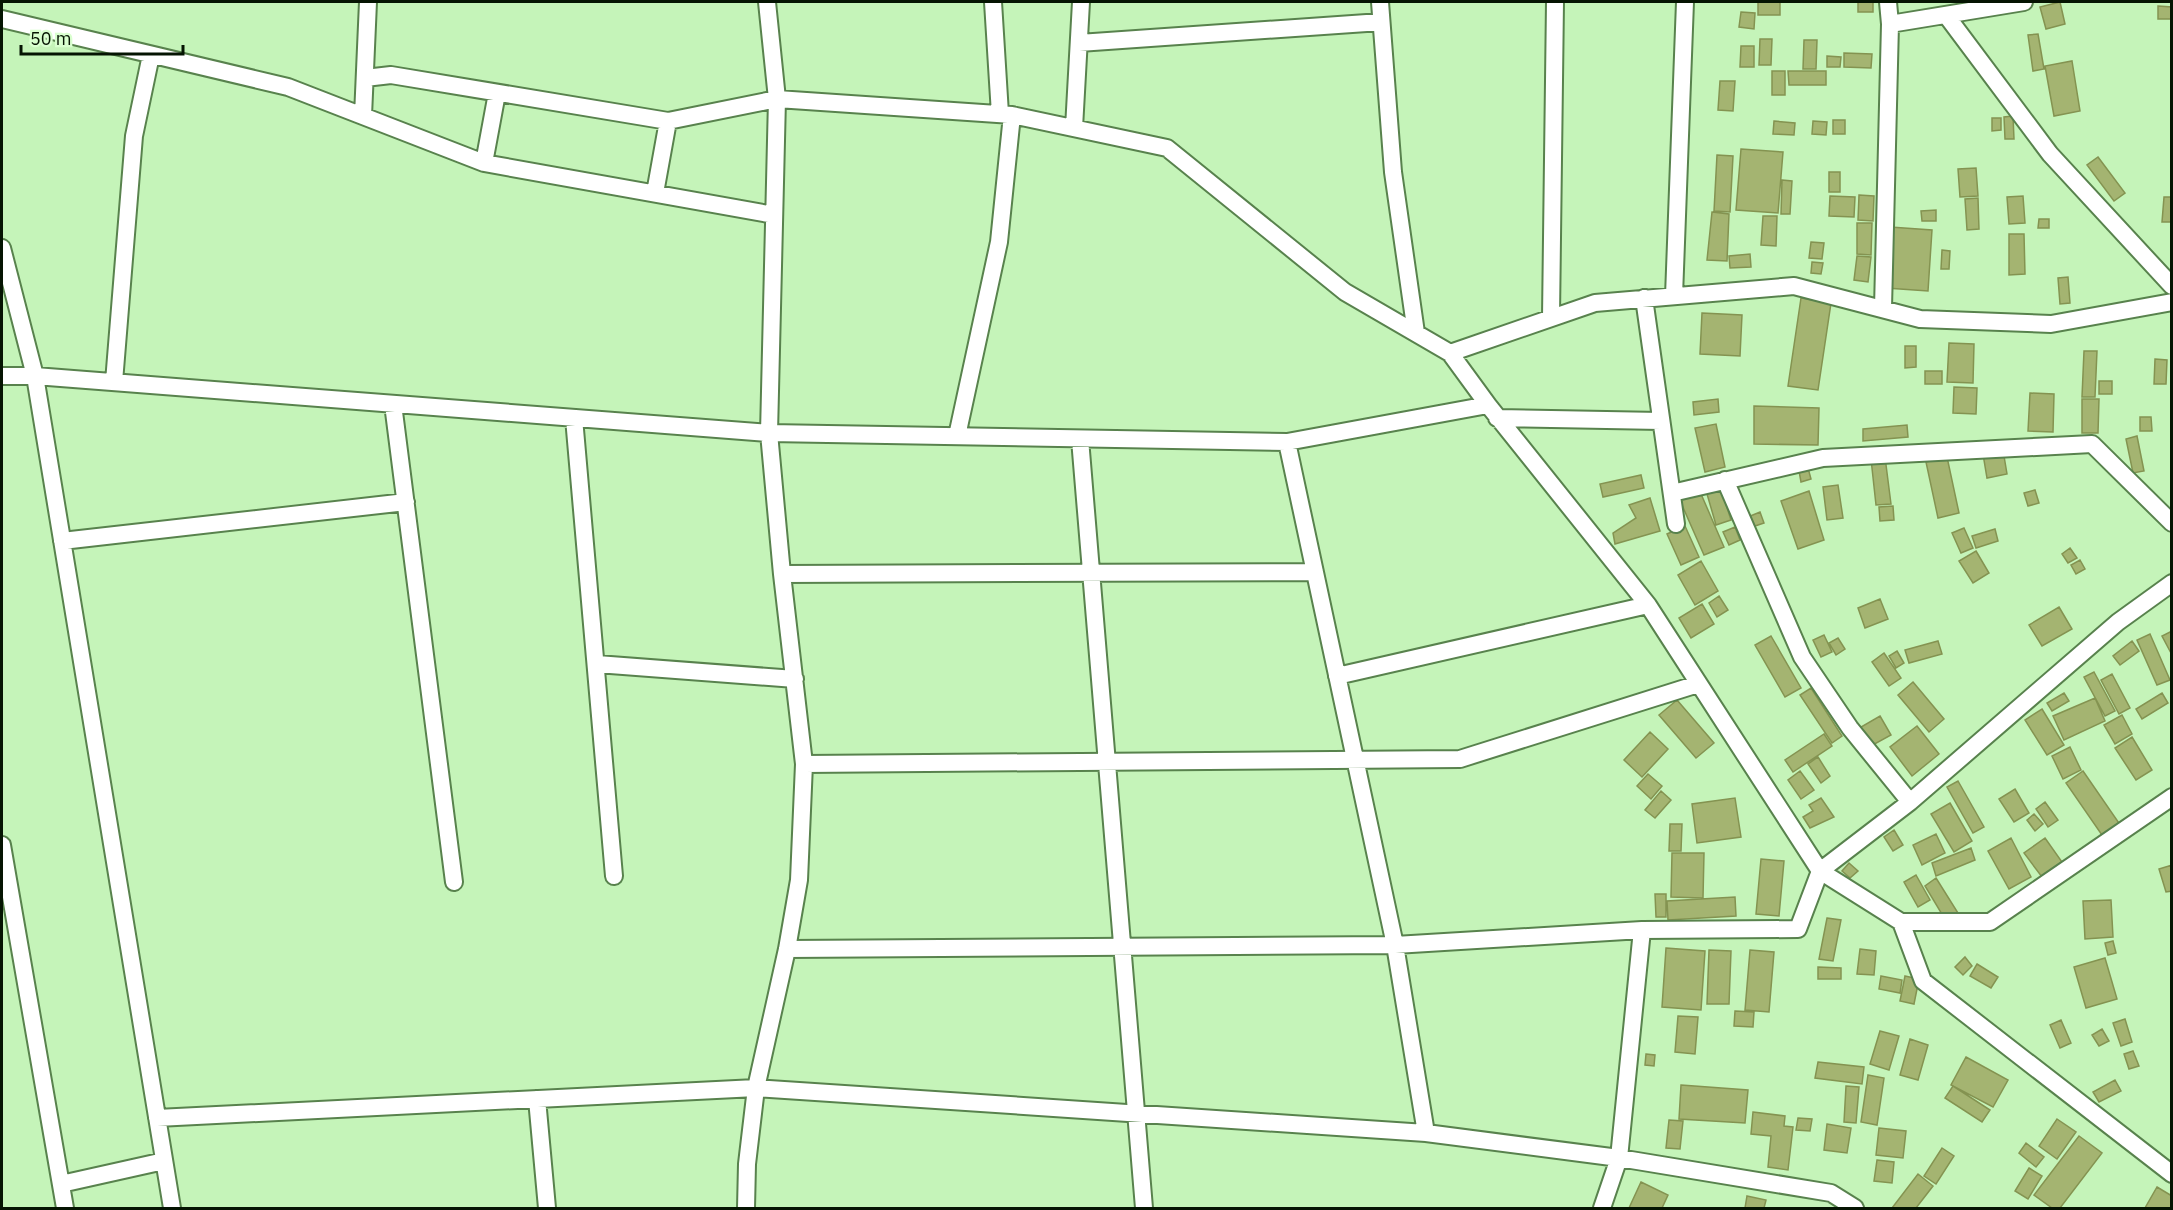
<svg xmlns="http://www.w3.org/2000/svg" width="2173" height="1210" font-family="'IBM Plex Sans',sans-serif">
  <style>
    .building { fill: #a4b471; stroke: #849351; stroke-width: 1.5 }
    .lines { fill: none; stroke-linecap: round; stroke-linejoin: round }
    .street-casing { stroke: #58824d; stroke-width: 20 }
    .street { stroke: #fff; stroke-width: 16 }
  </style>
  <rect width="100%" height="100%" fill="#c5f4b9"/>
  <path class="building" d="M1758,2H1780V15H1758Z
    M1858,2H1873V12H1858Z
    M2060,2L2065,24L2046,29L2040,7Z
    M2158,6L2172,7V19H2158Z
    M1741,12L1755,13L1754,29L1739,27Z
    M2038,34L2044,69L2033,71L2028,35Z
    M1760,39H1772L1771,65H1759Z
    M1804,40H1817L1816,69H1803Z
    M1741,46H1754V67H1740Z
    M1844,53L1872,54L1871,68L1844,67Z
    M1827,56L1841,57L1840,67H1827Z
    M2072,61L2080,111L2054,116L2045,66Z
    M1772,71H1785V95H1772Z
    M1788,71H1826V85H1789Z
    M1720,81H1735L1733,111L1718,110Z
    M2013,116L2014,139H2005L2004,117Z
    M1992,118H2001V130L1992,131Z
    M1833,120H1845V134H1833Z
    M1774,121L1795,123L1794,135L1773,134Z
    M1813,121L1827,122L1826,135L1812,134Z
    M1741,149L1783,152L1778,213L1736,210Z
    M1717,155L1733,156L1730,212L1714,211Z
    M2098,157L2125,193L2114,201L2087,165Z
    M1976,168L1978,196L1960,197L1958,169Z
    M1829,172H1840V192H1829Z
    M1782,180L1792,181L1790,214H1781Z
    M1859,195L1874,196L1873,221L1858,220Z
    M1830,196L1855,197L1854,217L1829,216Z
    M2023,196L2025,223L2009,224L2007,197Z
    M2164,197H2172V222H2162Z
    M1978,198L1979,229L1967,230L1965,199Z
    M1936,210V221H1922L1921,211Z
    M1712,212L1729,214L1727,261L1707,260Z
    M1763,216H1777L1776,246L1761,245Z
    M2039,219H2049V228H2038Z
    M1857,223H1872L1871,255L1857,254Z
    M1890,227L1932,230L1928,291L1886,288Z
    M2009,234H2024L2025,274L2009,275Z
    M1811,242L1824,243L1822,259L1809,258Z
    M1942,250L1950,251L1949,269H1941Z
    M1750,254L1751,267L1730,268L1729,256Z
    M1857,256L1871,257L1868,282L1854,280Z
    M1812,262L1823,263L1821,274L1811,273Z
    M2068,277L2070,303L2060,304L2058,278Z
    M1801,298L1831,303L1818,390L1788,386Z
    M1702,313L1742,315L1740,356L1700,354Z
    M1949,343L1974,344L1973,383L1947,382Z
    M1905,346H1916V367L1905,368Z
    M2084,351H2097L2095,397H2082Z
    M2155,359L2167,360L2166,384H2154Z
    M1925,371H1942V384H1925Z
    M2099,381H2112V394H2099Z
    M1954,387L1977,388L1976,414L1953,413Z
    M2030,393L2054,394L2053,432L2028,431Z
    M1718,399L1719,412L1694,415L1693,402Z
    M2082,399H2099L2098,433H2082Z
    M1754,406L1819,408L1818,445L1754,444Z
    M2140,417H2151L2152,431H2140Z
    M1716,424L1725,467L1705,472L1695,428Z
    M1907,425L1908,437L1863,441V429Z
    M2137,436L2144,471L2133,473L2126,439Z
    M2003,450L2007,474L1987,478L1983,454Z
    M1885,457L1891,504L1876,505L1871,459Z
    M1947,457L1959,513L1938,518L1926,462Z
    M1808,468L1811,479L1801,482L1799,471Z
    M1641,475L1644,488L1603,497L1600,484Z
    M1838,485L1843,518L1827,520L1823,487Z
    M1698,487L1724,547L1704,555L1678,496Z
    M1721,489L1731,520L1716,525L1707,494Z
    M2035,490L2039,503L2028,506L2024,493Z
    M1809,491L1824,540L1798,549L1781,501Z
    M1650,498L1660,531L1615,544L1613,533L1636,518L1629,505Z
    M1893,506L1894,520L1880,521L1879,507Z
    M1760,512L1764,523L1752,527L1748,517Z
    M1685,526L1699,557L1681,565L1667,534Z
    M1735,527L1740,540L1729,545L1723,532Z
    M1964,528L1973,548L1961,553L1952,533Z
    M1995,529L1998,541L1976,548L1972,536Z
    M2070,548L2077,558L2068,563L2062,554Z
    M1976,551L1989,573L1973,583L1959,561Z
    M2080,560L2085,569L2076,574L2071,565Z
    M1701,561L1718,591L1695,605L1678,575Z
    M1719,596L1728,610L1717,617L1709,603Z
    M1880,599L1888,619L1865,628L1858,608Z
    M1702,604L1714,624L1691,638L1679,618Z
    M2059,607L2072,629L2042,646L2029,625Z
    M2172,631V655L2162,636Z
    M2150,634L2170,680L2157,685L2137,640Z
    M1824,635L1832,652L1821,657L1813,640Z
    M1771,636L1801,688L1785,697L1755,645Z
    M1838,638L1845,649L1836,655L1829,643Z
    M1938,641L1942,654L1909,663L1905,650Z
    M2132,641L2139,651L2120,665L2113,656Z
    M1897,651L1904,663L1896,668L1889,656Z
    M1884,653L1901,678L1889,686L1872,662Z
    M2094,672L2115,711L2105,716L2084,677Z
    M2112,674L2130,708L2119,714L2101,680Z
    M1913,682L1944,719L1929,732L1898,695Z
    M1811,688L1842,736L1832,743L1800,695Z
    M2064,693L2069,701L2052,711L2047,703Z
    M2162,693L2168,703L2142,719L2136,709Z
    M2095,698L2105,721L2064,740L2053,716Z
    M1677,700L1714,743L1696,758L1659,715Z
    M2042,709L2064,745L2047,755L2025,720Z
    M2122,715L2132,734L2115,744L2104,725Z
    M1880,716L1891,735L1871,746L1861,727Z
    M1917,726L1939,754L1912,776L1890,747Z
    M1650,732L1668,749L1642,777L1624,760Z
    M1824,734L1832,746L1793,772L1785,760Z
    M2132,737L2152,770L2136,780L2115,748Z
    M2070,747L2081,770L2063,779L2052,756Z
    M1818,757L1830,776L1821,783L1808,764Z
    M1800,771L1814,790L1801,799L1788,780Z
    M2083,771L2121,826L2104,838L2066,783Z
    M1648,774L1662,786L1651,799L1637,786Z
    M1958,781L1984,827L1973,833L1947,787Z
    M2015,789L2029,813L2014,822L1999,799Z
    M1661,791L1671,800L1655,818L1645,810Z
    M1735,798L1741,837L1697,843L1692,804Z
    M1821,798L1834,817L1810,828L1803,817L1813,811L1809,805Z
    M2045,802L2058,820L2048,827L2036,809Z
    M1950,803L1972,841L1954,852L1931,814Z
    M2034,814L2043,824L2035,831L2027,820Z
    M1670,824H1682L1681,851H1669Z
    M1894,830L1903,845L1893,851L1884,837Z
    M1936,834L1945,853L1922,865L1913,845Z
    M2011,838L2031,877L2009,889L1988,851Z
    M2045,838L2062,862L2042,877L2024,853Z
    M1971,848L1975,860L1936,876L1932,863Z
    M1672,853H1704L1703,898L1671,897Z
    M1761,859L1784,861L1779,916L1756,914Z
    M1849,863L1858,871L1850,878L1842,871Z
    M2172,865V891L2166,892L2159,869Z
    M1916,875L1930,900L1918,907L1904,882Z
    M1936,878L1958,913L1946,921L1925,886Z
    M1655,894H1666V917H1656Z
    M1735,897L1736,916L1668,920L1667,901Z
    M2111,900L2113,937L2085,939L2083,901Z
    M1827,918L1841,920L1833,961L1819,959Z
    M2113,941L2116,953L2108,955L2105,943Z
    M1666,948L1705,951L1701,1010L1662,1007Z
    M1860,949L1876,951L1874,975L1857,974Z
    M1709,950L1731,951L1729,1004H1707Z
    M1750,950L1774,952L1769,1012L1745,1010Z
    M1965,957L1972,966L1963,975L1955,967Z
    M2105,958L2117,999L2086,1008L2074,967Z
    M1977,964L1998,977L1991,988L1970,976Z
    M1818,967L1841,968V979H1818Z
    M1881,976L1902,980L1900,993L1879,989Z
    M1905,976L1919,979L1914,1004L1900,1001Z
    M1735,1011L1754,1012L1753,1027L1734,1026Z
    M1678,1016L1698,1017L1695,1054L1675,1052Z
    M2125,1019L2132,1042L2121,1046L2113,1023Z
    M2061,1020L2071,1043L2060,1048L2050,1025Z
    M2102,1029L2109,1041L2099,1046L2092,1035Z
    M1880,1031L1899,1036L1889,1070L1870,1064Z
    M1910,1039L1928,1045L1918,1080L1900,1075Z
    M2133,1051L2139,1066L2129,1069L2124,1054Z
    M1646,1054L1655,1055L1654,1066L1645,1065Z
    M1966,1057L2008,1080L1993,1107L1951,1085Z
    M1818,1062L1864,1067L1862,1084L1815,1078Z
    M1868,1075L1884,1078L1877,1125L1861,1122Z
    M2115,1080L2121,1091L2099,1102L2093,1092Z
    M1681,1085L1748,1090L1745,1123L1679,1119Z
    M1846,1086L1859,1087L1856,1123L1844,1122Z
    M1953,1086L1990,1110L1982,1122L1945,1098Z
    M1753,1112L1785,1116L1784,1126L1793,1127L1788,1170L1768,1167L1771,1136L1751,1134Z
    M1798,1118L1812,1119L1810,1131L1796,1130Z
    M2057,1119L2076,1132L2057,1159L2039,1146Z
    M1669,1120L1683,1121L1680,1149L1666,1148Z
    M1827,1124L1851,1128L1847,1153L1824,1150Z
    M1879,1128L1906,1131L1903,1158L1876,1155Z
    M2079,1136L2102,1153L2060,1208H2052L2034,1195Z
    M2026,1143L2044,1157L2036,1167L2019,1153Z
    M1942,1148L1954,1156L1936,1184L1924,1176Z
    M1877,1160L1894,1162L1892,1183L1874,1181Z
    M2029,1168L2042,1176L2028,1199L2015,1191Z
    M1918,1174L1933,1186L1916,1208H1892Z
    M1641,1182L1668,1195L1662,1208H1629Z
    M2157,1187L2172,1196V1208H2145Z
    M1747,1196L1766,1200L1764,1208H1745Z"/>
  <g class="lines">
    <g class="street-casing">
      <path id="street" d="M993,2L1000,114
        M1380,2L1393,172L1416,333
        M1946,15L2050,154L2172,286
        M2,19L288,87L484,163L774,215
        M1890,24L2024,2
        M1079,43L1381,22
        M365,78L391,75L668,121L777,99L1012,115L999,242L957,436
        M1012,115L1167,148L1345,292L1450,353L1595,303L1794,286L1920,319L2051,324L2172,302
        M363,116L368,2
        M1074,128L1081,2
        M484,163L497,93
        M655,193L668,121
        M2,248L35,376L172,1208
        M1674,296L1685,2
        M1644,298L1676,524
        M1883,308L1890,24L1888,2
        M1551,317L1555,2
        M2,376H35L769,433L1287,442L1488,405L1450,353
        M114,382L134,136L151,55
        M393,404L454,882
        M574,418L614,876
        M1497,418L1661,421
        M1080,439L1144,1208
        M1287,442L1395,945L1426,1133
        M1725,480L1802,657L1850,728L1910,802
        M1672,493L1823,458L2092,444L2172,523
        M62,541L406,502
        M782,574L1315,572
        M2172,583L2118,622L1910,802L1820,871L1901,922H1990L2172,797
        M597,664L795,679
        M1337,676L1648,605
        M804,764L1460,759L1698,684
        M2,845L65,1208
        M1901,922L1923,981L2172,1174
        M787,949L1395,945L1642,930L1798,929L1820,871L1648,605L1488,405
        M537,1099L547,1208
        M157,1118L756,1088L1426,1133L1619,1158L1831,1193L1855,1208
        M61,1184L164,1161
        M746,1208L747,1164L756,1088L787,949L799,880L804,764L782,574L769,433L777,99L767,2
        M1602,1208L1619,1158L1642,930"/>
    </g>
    <use href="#street" class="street"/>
  </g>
  <rect width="2173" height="1210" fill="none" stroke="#051402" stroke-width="6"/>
  <path d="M21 45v9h162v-9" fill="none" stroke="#051402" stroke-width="3"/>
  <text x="30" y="45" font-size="18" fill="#051402" stroke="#d9ffcf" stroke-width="4.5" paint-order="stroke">50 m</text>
</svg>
